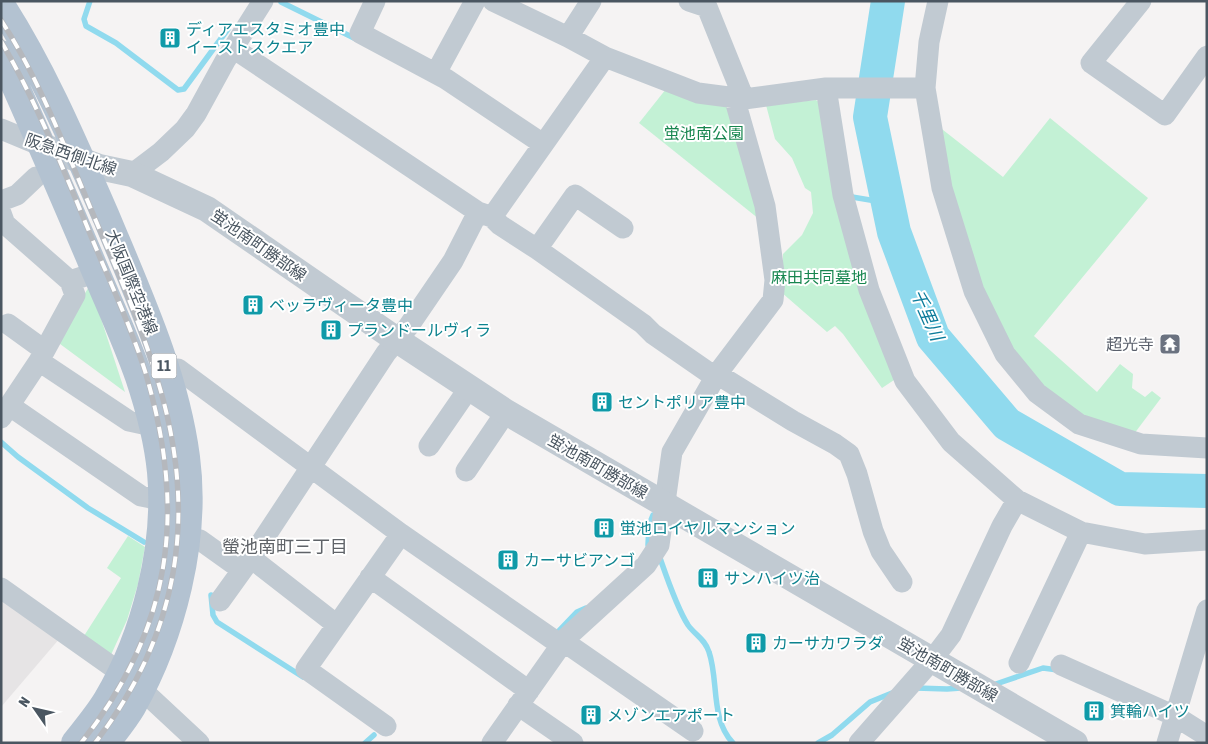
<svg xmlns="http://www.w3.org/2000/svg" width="1208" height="744" font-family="'Asap Condensed','Noto Sans JP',sans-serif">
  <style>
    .education { fill: #e6e4e5 }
    .green { fill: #c3f1d5 }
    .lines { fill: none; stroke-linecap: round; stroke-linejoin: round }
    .stream { stroke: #90daee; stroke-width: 5.5 }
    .river { stroke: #90daee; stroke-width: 34 }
    .minor { stroke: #c1cad2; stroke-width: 21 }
    .tertiary { stroke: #c1cad2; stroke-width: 26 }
    .primary { stroke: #b3c2d1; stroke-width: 28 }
    .rail-casing { stroke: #b5b8bd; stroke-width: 5.5 }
    .rail { stroke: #fff; stroke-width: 4; stroke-dasharray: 11; stroke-linecap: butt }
    .labels { text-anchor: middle; stroke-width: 4; stroke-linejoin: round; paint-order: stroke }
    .shield { fill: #fff; stroke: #808990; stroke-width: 1 }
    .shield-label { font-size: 15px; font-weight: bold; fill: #4a5661 }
    .culture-label { font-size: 16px; fill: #0d838f; stroke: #fff; text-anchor: start }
    .park-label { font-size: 16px; fill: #17864f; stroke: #fff }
    .street-label { font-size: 16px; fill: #4a5661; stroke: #fff }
    .worship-label { font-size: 16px; fill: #5b616d; stroke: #fff; text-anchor: end }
    .water-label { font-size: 18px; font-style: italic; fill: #0c7c9b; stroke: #fff }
    .neighbourhood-label { font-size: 18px; fill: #5f6368; stroke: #fff }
  </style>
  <rect width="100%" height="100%" fill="#f5f3f3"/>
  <path class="education" d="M1,597L60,638L1,707Z"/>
  <path class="green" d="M666,89L725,101L759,219L639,123Z
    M816,100L824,106L897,378L882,388L843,334L835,326L827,332L781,292L783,274V254L802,235L813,213L811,192L805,188L792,158L775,139L766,105Z
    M1050,118L1148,198L1034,336L1097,392L1120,364L1133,374L1132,388L1145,397L1152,391L1161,398L1134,434L1080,416L1043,386L1013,352L983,296L958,225L938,126L1003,177Z
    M90,285L125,392L56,341Z
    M128,536L145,547L138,584L127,620L110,657L82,639L121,578L107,568Z"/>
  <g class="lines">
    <path class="stream" d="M90,1L84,19L86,26L116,43L178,90L184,89L228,29
      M281,2L356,39
      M852,197L888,203
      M1,442L18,457L88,508L144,542
      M648,545L649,525L653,515
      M660,558C667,578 677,608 688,625C695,635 705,639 709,652C719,681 710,719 733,743
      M211,595L213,615L217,622L303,677
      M556,634L577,612L586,608
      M993,685L1043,668L1058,670
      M916,688L947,689L961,688
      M365,743L374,735
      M818,743L832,735L870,702L892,693"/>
    <path class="river" d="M888,1L870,117L894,232L933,337L1007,424L1120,489L1207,491"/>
    <path class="minor" d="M375,1L360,33L446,79L543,144
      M493,1L568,37L605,57L698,93L744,99L826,88H925
      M689,1L707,7L744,99
      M938,1L929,42L925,88L942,188L974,291L1005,354L1037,393L1079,424L1141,444L1207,448
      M1141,1L1091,63L1165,115L1207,56
      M568,37L591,1
      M233,48L478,212L492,217L500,225L537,249L643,324L653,334L715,377
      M436,73L475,1
      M826,88L843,195L869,290L905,381L951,442L1017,500L1081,532L1145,544L1207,540
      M1,129L42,146
      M132,174L161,152L185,129L196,114L225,61L263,1
      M1,201L17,195L36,177
      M1,213L5,224L70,281
      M492,217L605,57
      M537,249L575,195L623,228
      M8,324L44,350
      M39,361L129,421L152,426
      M166,371L178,369L401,534L561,645
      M717,374L793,421L835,444L849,454L857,474L873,531L881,551L902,582
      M10,406L141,496L151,498L162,504
      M1,418L39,361L75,295L70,281L88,275L94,268
      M429,446L469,388
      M466,471L506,412
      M186,538L200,540L242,570
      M251,558L337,625
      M370,577L529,691
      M1,588L121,673L141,689L199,743
      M220,601L251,558L386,353L408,327L453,261L478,212
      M563,641L693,731
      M1019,663L1081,532
      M1061,665L1175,716L1207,736
      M518,705L573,743
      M386,726L306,669L401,534
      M492,743L566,638L646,565L659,545L672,452L717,374L773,300L775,280L765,206L734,97
      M859,743L932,660L951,635L1002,526L1017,500
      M1167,743L1207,610"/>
    <path class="tertiary" d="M42,146L99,167L132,174L207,209L397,340L506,412L1075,743"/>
    <path class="primary" d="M1,5C44,72 75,146 107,219C139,296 175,374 186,457C197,540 172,635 132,707C125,719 115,731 106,743
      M1,54C32,122 61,190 90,258C106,297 125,337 139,377C149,407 158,441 161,472C168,547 145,636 107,700C98,715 86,729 75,743"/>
    <g class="rail-casing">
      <path id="rail" d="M1,20C41,82 67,153 96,221C119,275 143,329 159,385C198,516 179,634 95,743
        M1,41C38,105 65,173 93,241C111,284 131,327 145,371C187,511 173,627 81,743"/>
    </g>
    <use href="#rail" class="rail"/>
  </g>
  <defs>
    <g id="building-square" transform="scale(1.125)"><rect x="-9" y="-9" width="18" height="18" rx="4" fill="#0f9aa8" stroke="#fff"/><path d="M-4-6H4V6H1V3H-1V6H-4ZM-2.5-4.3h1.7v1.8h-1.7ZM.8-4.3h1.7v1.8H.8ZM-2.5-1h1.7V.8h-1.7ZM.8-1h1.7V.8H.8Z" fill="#fff"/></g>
    <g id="temple-square" transform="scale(1.125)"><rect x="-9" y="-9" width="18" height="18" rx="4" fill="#6b7280" stroke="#fff"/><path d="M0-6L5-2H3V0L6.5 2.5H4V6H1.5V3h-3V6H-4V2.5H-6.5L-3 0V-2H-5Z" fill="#fff"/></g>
  </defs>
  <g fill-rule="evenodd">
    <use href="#building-square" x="170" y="38"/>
    <use href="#building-square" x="253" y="305"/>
    <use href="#building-square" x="331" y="330"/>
    <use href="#temple-square" x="1170" y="344"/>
    <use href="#building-square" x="602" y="402"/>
    <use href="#building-square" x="604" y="528"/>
    <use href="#building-square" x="508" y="560"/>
    <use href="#building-square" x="708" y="578"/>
    <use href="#building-square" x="756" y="643"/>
    <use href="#building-square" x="1094" y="711"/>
    <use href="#building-square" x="591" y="715"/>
  </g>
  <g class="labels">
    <rect class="shield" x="151.5" y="353.5" width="25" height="25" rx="4"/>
    <g class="shield-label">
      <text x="164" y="371">11</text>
    </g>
    <g class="culture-label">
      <text x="186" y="35">ディアエスタミオ豊中<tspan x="186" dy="18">イーストスクエア</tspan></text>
      <text x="269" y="311">ベッラヴィータ豊中</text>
      <text x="347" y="336">プランドールヴィラ</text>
      <text x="618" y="408">セントポリア豊中</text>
      <text x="620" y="534">蛍池ロイヤルマンション</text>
      <text x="524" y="566">カーサビアンゴ</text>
      <text x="724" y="584">サンハイツ治</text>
      <text x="772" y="649">カーサカワラダ</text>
      <text x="1110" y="717">箕輪ハイツ</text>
      <text x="607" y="721">メゾンエアポート</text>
    </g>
    <g class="park-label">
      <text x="704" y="139">蛍池南公園</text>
      <text x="819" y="283">麻田共同墓地</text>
    </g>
    <g class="street-label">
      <text transform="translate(71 154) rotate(19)" y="6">阪急西側北線</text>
      <text transform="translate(259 245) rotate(35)" y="6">蛍池南町勝部線</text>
      <text transform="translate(132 282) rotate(68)" y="6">大阪国際空港線</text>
      <text transform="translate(598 466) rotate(30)" y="6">蛍池南町勝部線</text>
      <text transform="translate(948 669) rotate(30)" y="6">蛍池南町勝部線</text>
    </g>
    <g class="worship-label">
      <text x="1154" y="350">超光寺</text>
    </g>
    <g class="water-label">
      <text transform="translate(927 315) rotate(66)" y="6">千里川</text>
    </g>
    <g class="neighbourhood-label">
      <text x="285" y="553">螢池南町三丁目</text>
    </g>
  </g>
  <rect width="1208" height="744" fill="none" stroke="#4a5661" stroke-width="5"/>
  <g transform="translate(35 709) rotate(304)" stroke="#ffffff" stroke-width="4" paint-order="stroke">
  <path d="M0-4L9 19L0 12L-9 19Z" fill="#4a5661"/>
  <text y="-8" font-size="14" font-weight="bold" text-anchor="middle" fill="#4a5661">N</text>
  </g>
</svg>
